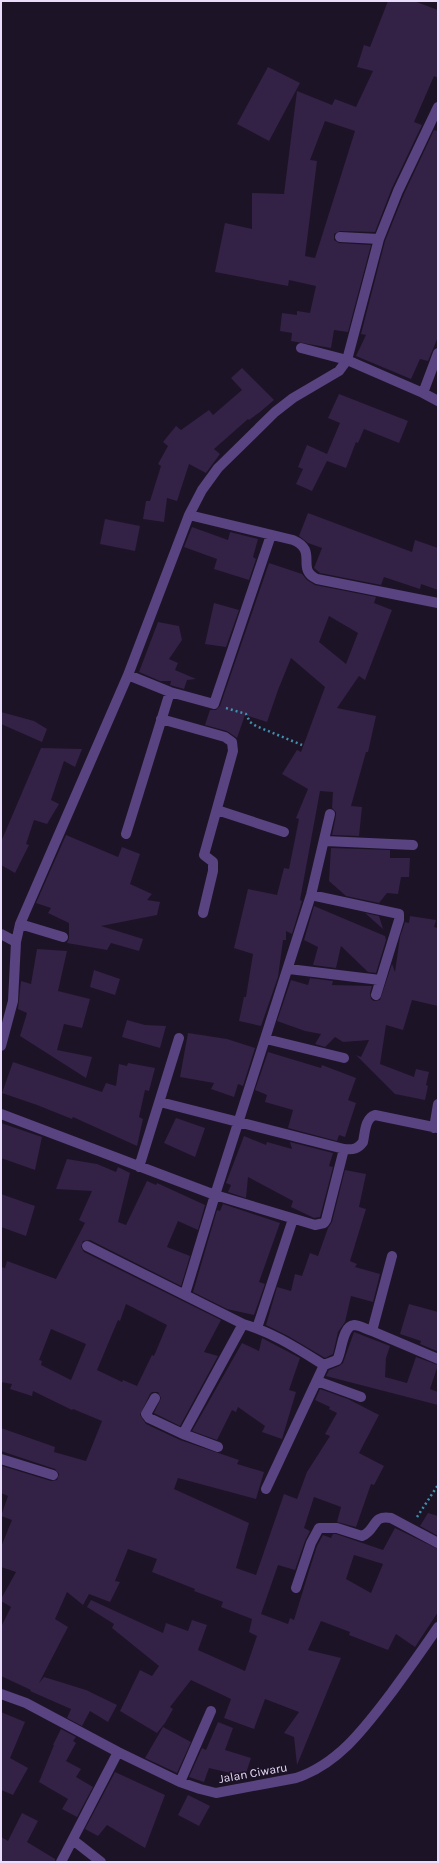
<svg xmlns="http://www.w3.org/2000/svg" width="439" height="1863" font-family="Karla,sans-serif">
  <style>
    .building { fill: #342146; fill-rule: evenodd }
    .lines { fill: none; stroke-linecap: round; stroke-linejoin: round }
    .path { stroke: #3e90ad; stroke-width: 2.5; stroke-dasharray: 2 3; stroke-linecap: butt }
    .minor { stroke: #594380; stroke-width: 10 }
    .labels { text-anchor: middle; stroke-width: 3.5; stroke-linejoin: round; paint-order: stroke }
    .street-label { font-size: 12px; fill: #eadcfb; stroke: #1d1327 }
  </style>
  <rect width="100%" height="100%" fill="#1d1327"/>
  <path class="building" d="M388,1H414L438,10V78L434,76L414,122L422,125L392,188L375,232L340,231L334,234V240L339,243L371,245L348,332L334,330L331,348L291,341L292,333L280,331L282,313L297,315V311L310,313L316,286L289,280L288,286L215,272L225,223L252,229V193L284,194L297,91L332,105L335,99L356,107L373,71L357,67L364,45L370,47ZM325,121L355,131L315,258L305,256L317,161L310,160Z
    M268,67L300,83L269,141L237,124Z
    M434,130L438,131V337L428,361L420,359L411,379L356,356L366,335L361,334L385,241L404,194Z
    M242,368L274,400L260,412L249,420L248,419L214,449L220,454L206,473L189,464L177,501L167,498L164,522L143,519L146,501H150L161,466L158,464L168,446L163,442L176,426L181,430L209,410L213,415L242,390L231,378Z
    M339,394L408,421L399,443L364,429L358,443L356,442L346,468L327,461L312,491L296,484L303,469L298,467L307,445L327,454L340,423L328,418Z
    M308,513L412,552L415,540L438,548V590L421,584L420,589L384,577L381,585L320,573L314,568L322,548L308,543L299,536Z
    M105,519L140,526L135,551L100,544Z
    M192,527L228,540L230,532L258,539L253,557L256,559L249,580L214,569L217,559L184,547Z
    M269,563L302,574L307,580L315,585L376,597L374,603L392,610L365,680L359,676L337,708L376,716L368,752H366L351,806L362,807L359,836L332,835L336,815V812L332,808L333,792L320,791L300,900L302,901L292,934L286,931V940H283L278,977L261,1026L239,1021L244,997H246L253,954L234,948L248,889L277,895L284,868L289,869L299,819L296,818L308,789L282,774L297,750L301,752L325,687L291,658L278,690L267,722L245,715L237,738L227,731L205,725L210,710H216L220,706ZM329,616L358,633L346,664L319,642Z
    M214,603L239,610L226,647L205,644Z
    M158,622L179,626L182,640L169,659L178,663L175,670L196,679L187,680L184,689L170,685L171,681H160L139,672Z
    M1,712L34,721L47,729L42,742L1,724Z
    M41,748L82,749L75,767L64,761L51,800L59,804L47,824L34,820L26,844L29,845L15,873L1,865V842Z
    M66,835L118,857L122,847L140,854L130,884L152,894L147,900L160,902L157,915L101,926L143,939L139,951L111,943L107,950L67,943L69,938V923L48,913L51,908L36,903Z
    M331,848L390,850V858H410L409,877H401L398,894L387,893L379,903L346,896L329,881Z
    M314,906L385,936L386,940L376,973L368,972L341,946L336,968L313,965L318,947L304,940Z
    M365,913L379,916L383,929Z
    M410,916L436,920L434,927L438,928V1006L412,1000L403,1030L386,1025L380,1064L414,1077L416,1069L429,1072L426,1085L428,1086L425,1100L395,1094L356,1055L361,1057L369,1040L343,1042L335,1037L325,1047L315,1044L321,1034L305,1031L277,1021L291,980L308,985L310,978L333,981L332,985L372,986L370,993L371,999L374,1001L380,1000L392,964L395,972L400,937L405,922L409,923Z
    M37,949L67,951L58,991L90,999L82,1028L64,1024L57,1050L92,1057L86,1078L20,1036L27,1013L18,1009L21,981L31,984Z
    M94,970L120,979L115,995L90,987Z
    M127,1020L145,1025L166,1026L160,1048L122,1037Z
    M188,1033L227,1039L255,1048L243,1086L238,1084L234,1097L211,1089L214,1083L180,1077Z
    M268,1052L321,1068L322,1065L356,1078L348,1100L356,1103L345,1137L339,1135L337,1141L288,1128L293,1110L265,1102L267,1095L255,1090Z
    M13,1062L102,1092L106,1083L116,1086L119,1064L127,1066L128,1063L155,1068L149,1091L145,1090L139,1117L143,1119L137,1146L73,1117L72,1119L37,1105L2,1093Z
    M176,1118L205,1128L195,1157L164,1143Z
    M1,1123L42,1137L35,1170L1,1158Z
    M244,1136L266,1145L267,1142L292,1149L290,1142L333,1153L329,1166L333,1167L320,1217L314,1218L291,1207L293,1201L248,1177L246,1198L228,1192L231,1185L226,1183Z
    M67,1159L97,1164L116,1172L118,1167L130,1173L118,1222L126,1225L147,1181L156,1185L157,1183L205,1205L198,1230L178,1221L167,1247L190,1256L181,1286L90,1240L83,1241L81,1247L84,1252L221,1320L204,1352L218,1356L180,1426L154,1413L161,1398L158,1392H152L150,1394L140,1415L146,1424L180,1440L239,1460L237,1464L264,1472L256,1499L178,1478L174,1489L249,1523L236,1568L256,1575L284,1494L297,1499L307,1472L330,1436L325,1434L337,1413L329,1409L330,1407L315,1400L320,1389L348,1399L379,1415L359,1453L384,1466L374,1485L371,1484L356,1527L337,1522L341,1507L314,1497L304,1528L310,1531L305,1541L295,1570L278,1565L261,1614L288,1624L290,1618L294,1620L308,1574L317,1546L323,1535L331,1538L333,1534H336L383,1550L395,1528L438,1549V1612L415,1647L396,1634L388,1650L349,1635L350,1632L321,1621L308,1650L341,1658L297,1765L294,1737L284,1733L299,1712L265,1699L254,1729L224,1718L231,1699L191,1680L170,1707L173,1709L165,1723L157,1733L120,1711L140,1670L152,1676L159,1666L112,1628L114,1624L87,1607L91,1600L163,1633L166,1623L188,1631L192,1620L207,1625L198,1650L245,1671L257,1636L249,1632L252,1619L221,1607L223,1602L194,1591L195,1589L152,1572L157,1559L128,1549L115,1581L120,1582L110,1602L89,1594L83,1605L67,1592L55,1619L68,1627L39,1683L44,1677L86,1690L117,1705L108,1722L90,1711L82,1726L67,1718L71,1709L30,1691L31,1690L1,1676V1627L11,1607L1,1601V1599L16,1572L1,1567V1547L12,1520L1,1516L8,1496L1,1493V1468L2,1466L51,1481L57,1480L59,1474L55,1469L1,1451V1428L55,1447L54,1452L86,1461L102,1421L73,1409L72,1410L33,1391L32,1396L10,1389L12,1384L1,1382V1267L5,1268L7,1261L56,1279L85,1223L79,1220L92,1191L56,1189ZM126,1304L167,1325L154,1356L152,1355L137,1386L123,1380L122,1382L97,1370L118,1320L120,1321ZM51,1329L86,1344L71,1380L41,1365L42,1361L39,1360ZM354,1555L383,1564L371,1593L346,1579Z
    M345,1170L366,1174L359,1207L366,1209L350,1261L357,1264L355,1267L380,1274L373,1302L351,1296L345,1322L338,1332L333,1354L325,1358L288,1336L266,1325L277,1287L291,1291L295,1274L302,1276L310,1253L318,1256L328,1228L332,1222Z
    M1,1194L35,1206L26,1236L1,1227Z
    M223,1204L280,1223L259,1282L265,1284L254,1315L227,1309L193,1292L217,1210L220,1211Z
    M409,1304L438,1312L437,1351L420,1344L421,1341L400,1334Z
    M354,1332L390,1346L386,1358L385,1377L407,1383L416,1357L438,1365L430,1389L438,1392V1405L326,1376L329,1370L339,1366L343,1363Z
    M262,1338L300,1358L289,1390L296,1392L282,1439L262,1432L265,1426L238,1407L236,1412L232,1410L217,1440L192,1431L242,1343L259,1351Z
    M428,1513L438,1516V1536L420,1526Z
    M1,1712L25,1722L10,1758L28,1768L13,1795L1,1790Z
    M218,1722L233,1728L225,1750L251,1758L246,1773L240,1772L239,1775L209,1768L204,1782L189,1777L202,1748L206,1750Z
    M163,1727L191,1742L177,1773L145,1758Z
    M61,1729L76,1737L73,1741L76,1743L66,1761L81,1769L76,1777L93,1787L77,1817L62,1809L68,1799L39,1782L54,1745H53Z
    M115,1772L165,1795L145,1848L107,1825L98,1836L85,1829Z
    M188,1795L210,1806L199,1826L178,1815Z
    M22,1813L38,1821L27,1842L55,1859V1862H1V1837L8,1841Z"/>
  <g class="lines">
    <path class="path" d="M226,708L246,714L250,722L256,726L302,745
      M417,1517L438,1485"/>
    <path class="minor" d="M340,237L379,239
      M301,348L347,360L423,393L438,401
      M423,393L438,353
      M189,515L293,540C319,551 295,569 317,579L438,603
      M128,675L170,692L214,704L271,535
      M161,719L225,737L232,742L233,751L204,855L213,862V871L203,913
      M217,810L284,832
      M126,834L170,692
      M325,841L413,845
      M311,895L399,914V920L376,995
      M20,924L63,937
      M1,934L16,942
      M289,969L380,980
      M266,1039L344,1058
      M1,1046L13,1001L16,942L20,924L128,675L189,515L202,490L218,468L275,412L293,398L339,371L347,360L379,239L398,191L438,107
      M160,1102L344,1149C353,1150 358,1149 363,1142C365,1133 365,1118 375,1115L438,1128
      M1,1114L215,1195L311,895L330,814
      M434,1128L438,1104
      M139,1167L179,1038
      M87,1246L243,1324C272,1332 298,1349 324,1365L266,1489
      M185,1294L215,1195L315,1225L324,1223L326,1220L344,1149
      M257,1328L293,1219
      M372,1331L438,1359
      M324,1365L337,1360C342,1352 342,1326 354,1325C359,1325 366,1329 372,1331L392,1256
      M317,1381L361,1397
      M155,1398L146,1414L149,1418L183,1434
      M218,1447L183,1434L243,1324
      M1,1459L53,1475
      M296,1588L311,1543L319,1528H337L362,1536C376,1531 372,1514 391,1518L438,1543
      M1,1694L26,1703L118,1752L180,1782L200,1789L216,1793L296,1778C339,1764 366,1726 392,1692C408,1670 423,1649 438,1627
      M180,1782L211,1711
      M73,1840L101,1862
      M61,1862L118,1752"/>
  </g>
  <g class="labels">
    <g class="street-label">
      <text transform="translate(253 1773) rotate(-10)" y="4">Jalan Ciwaru</text>
    </g>
  </g>
  <rect width="439" height="1863" fill="none" stroke="#eadcfb" stroke-width="4"/>
</svg>
